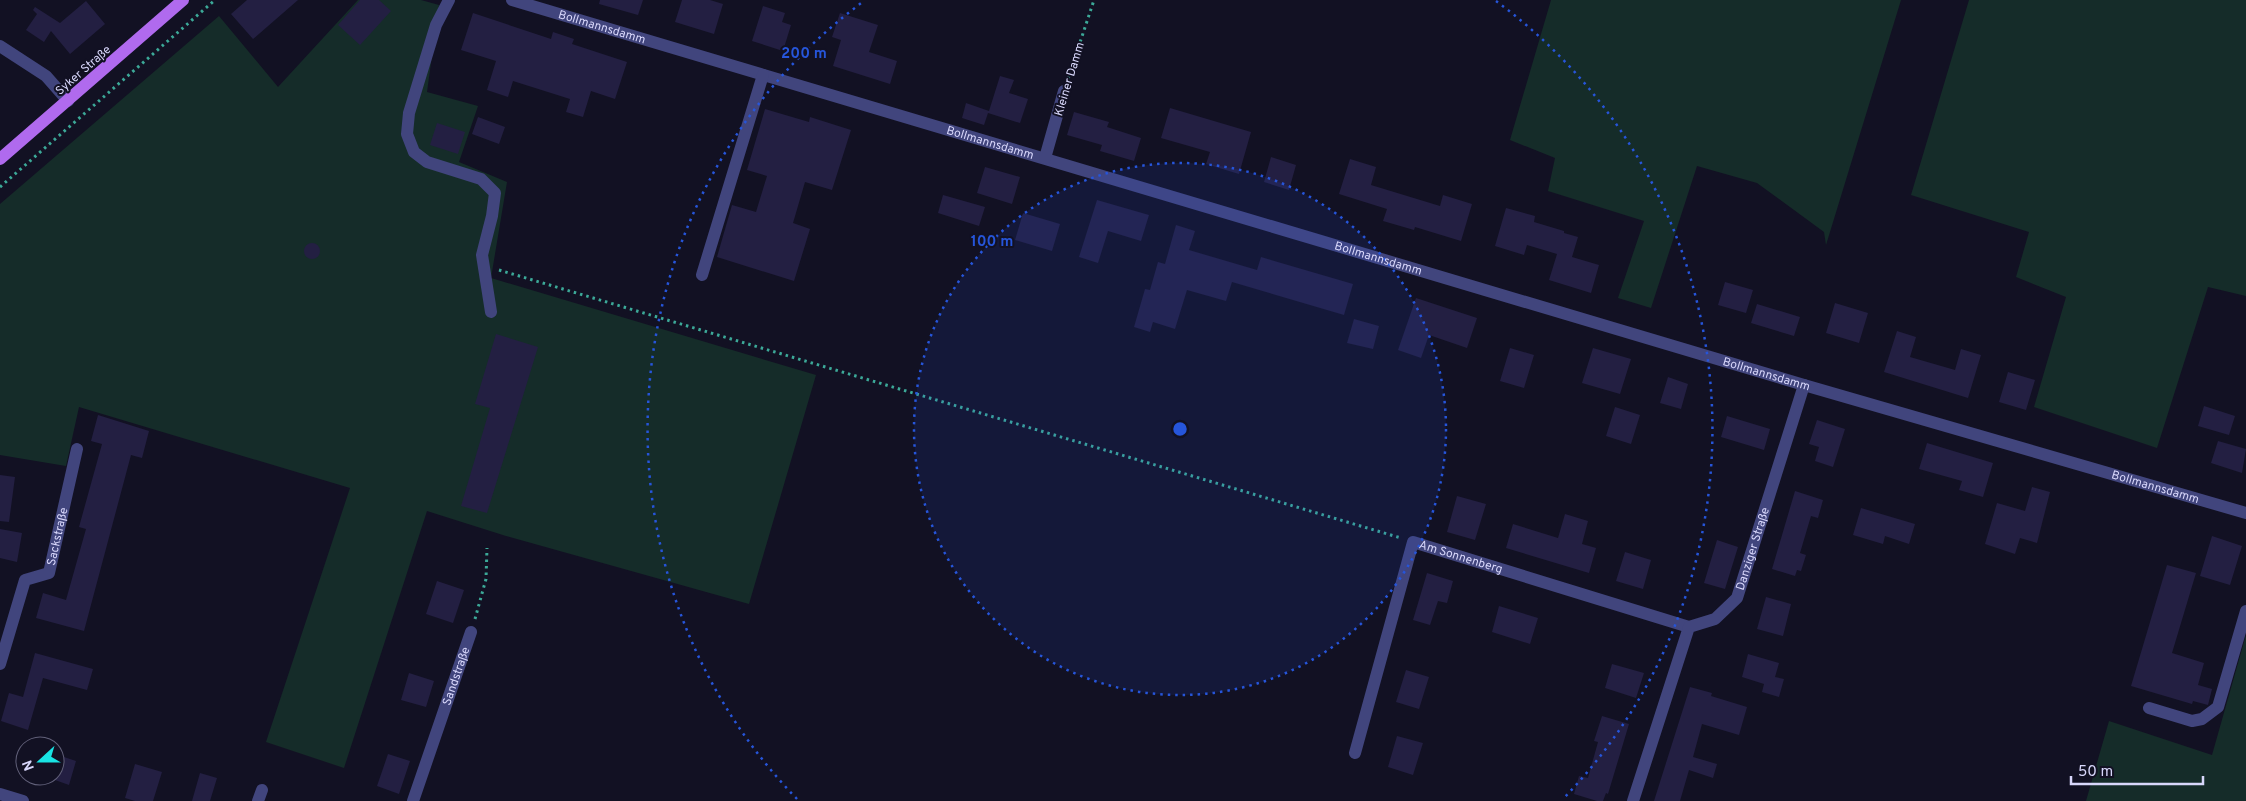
<svg xmlns="http://www.w3.org/2000/svg" width="2246" height="801" font-family="Overpass,sans-serif">
  <style>
    .green { fill: #152c29 }
    .building { fill: #231f42 }
    .lines { fill: none; stroke-linecap: round; stroke-linejoin: round }
    .path { stroke: #3ca998; stroke-width: 3; stroke-dasharray: 2.5 4; stroke-linecap: butt }
    .minor { stroke: #41457d; stroke-width: 12 }
    .major { stroke: #b06aee; stroke-width: 12 }
    .ring { fill: none; stroke: #2655da; stroke-width: 2.5; stroke-dasharray: 2.5 5 }
    .labels { text-anchor: middle; stroke-width: 4; stroke-linejoin: round; paint-order: stroke }
    .street-label { font-size: 12px; fill: #d8d7fb; stroke: #121123 }
    .centre { fill: #2655da; stroke: #121123; stroke-width: 2.5 }
    .ring-label { font-size: 15px; text-anchor: middle; font-weight: bold; fill: #2655da; stroke: #121123; stroke-width: 4; stroke-linejoin: round; paint-order: stroke }
  </style>
  <rect width="100%" height="100%" fill="#121123"/>
  <path class="green" d="M358,0H421L439,5L427,92L478,106L459,162L507,182L491,278L816,375L749,604L506,536L427,511L344,768L266,742L350,488L79,407L66,466L0,455V204L219,16L278,87Z
    M1551,0H1901L1826,245L1824,232L1757,183L1697,166L1651,308L1618,298L1644,221L1548,191L1555,158L1510,140Z
    M1969,0H2246V296L2208,287L2157,448L2034,407L2066,297L2016,277L2029,232L1911,195Z
    M2246,635V801H2086L2109,721L2212,755Z"/>
  <path class="building" d="M247,0H298L253,39L231,14Z
    M360,0H379L391,11L360,45L338,25Z
    M600,0H643L638,15L599,4Z
    M682,0H710L723,4L714,34L675,22Z
    M86,1L105,24L70,54L51,31L44,42L26,30L37,14L33,10L35,7L60,23Z
    M763,6L785,13L782,22L791,25L783,51L752,41Z
    M473,13L551,39L553,32L574,39L572,44L627,62L615,99L591,91L583,117L566,112L570,99L513,81L508,97L487,90L496,61L461,50Z
    M840,13L878,25L869,52L897,61L890,84L833,66L841,40L832,37Z
    M1000,76L1014,80L1009,93L1028,99L1020,123L988,113L984,125L962,118L966,103L989,111Z
    M1170,108L1251,132L1239,174L1206,164L1210,152L1161,138Z
    M765,109L809,122L810,117L851,130L832,190L805,182L793,223L810,229L794,281L717,257L732,205L756,212L767,176L747,170Z
    M1074,112L1109,122L1107,127L1141,138L1134,161L1100,151L1102,145L1067,135Z
    M478,117L505,127L499,144L472,134Z
    M437,123L465,132L458,154L430,145Z
    M1271,157L1296,165L1289,190L1264,182Z
    M1350,159L1376,167L1371,185L1440,206L1443,195L1472,204L1461,241L1415,227L1414,230L1383,221L1387,209L1339,194Z
    M985,167L1020,177L1012,204L977,193Z
    M943,195L985,207L979,226L938,213Z
    M1097,200L1149,215L1141,241L1108,231L1098,263L1079,257Z
    M1506,208L1535,216L1534,222L1564,231V233L1578,237L1572,257L1599,265L1591,293L1549,280L1557,254L1527,245L1524,255L1495,246Z
    M1023,213L1060,224L1052,251L1015,240Z
    M1176,225L1195,231L1189,250L1257,270L1261,257L1353,284L1344,315L1232,282L1226,301L1187,290L1175,329L1153,322L1150,332L1134,327L1145,289L1150,290L1158,262L1165,264Z
    M304 251a8 8 0 1 1 16 0a8 8 0 1 1-16 0Z
    M1725,282L1753,290L1746,313L1718,305Z
    M1416,298L1477,318L1467,348L1429,335L1421,358L1398,350Z
    M1835,303L1868,313L1859,343L1826,333Z
    M1757,304L1800,317L1794,336L1751,323Z
    M1354,319L1379,326L1373,349L1347,343Z
    M1897,331L1916,337L1910,357L1955,370L1961,349L1981,355L1968,398L1884,372Z
    M496,334L538,347L487,513L461,506L490,408L475,404Z
    M1510,348L1534,355L1524,388L1500,381Z
    M1593,348L1631,359L1620,394L1582,383Z
    M2008,372L2035,380L2026,410L1999,402Z
    M1668,377L1688,384L1681,409L1660,403Z
    M2204,406L2235,416L2229,435L2198,426Z
    M1615,407L1640,415L1631,444L1606,436Z
    M98,415L149,431L142,458L131,455L84,631L36,618L43,593L66,600L86,529L79,527L102,444L91,441Z
    M1727,416L1770,429L1764,450L1721,437Z
    M1817,420L1845,429L1833,467L1815,461L1819,447L1809,444Z
    M2218,441L2246,449L2242,473L2211,463Z
    M1927,443L1993,463L1983,497L1959,490L1962,481L1919,469Z
    M0,475L15,477L9,522L0,521Z
    M2032,487L2050,492L2037,543L2020,538L2015,554L1985,544L1997,503L2025,511Z
    M1795,491L1823,500L1818,518L1811,516L1800,553L1806,555L1801,571L1797,570L1795,576L1772,569Z
    M1457,496L1486,504L1475,540L1447,532Z
    M1861,508L1915,524L1909,544L1885,536L1883,544L1853,535Z
    M1565,514L1588,521L1582,544L1596,548L1589,573L1506,548L1513,524L1558,538Z
    M0,529L22,533L17,562L0,558Z
    M2212,536L2242,546L2230,585L2200,576Z
    M1717,540L1738,547L1725,589L1704,583Z
    M1625,552L1651,560L1643,589L1616,581Z
    M2167,565L2196,573L2172,653L2204,663L2198,685L2212,689L2208,705L2193,701L2192,704L2131,686Z
    M1427,573L1453,581L1447,603L1438,601L1430,625L1413,620Z
    M437,581L464,590L453,623L426,614Z
    M1766,597L1791,604L1783,636L1757,629Z
    M1499,606L1538,618L1530,644L1492,632Z
    M35,653L93,669L87,690L43,678L28,730L1,721L9,693L23,697Z
    M1748,654L1779,663L1775,677L1784,679L1779,697L1762,692L1764,684L1742,677Z
    M1612,664L1644,673L1636,698L1605,688Z
    M1406,670L1429,677L1419,709L1396,702Z
    M409,673L434,681L426,707L401,700Z
    M1690,687L1712,693L1711,696L1747,707L1739,735L1702,724L1693,757L1717,764L1713,778L1689,770L1680,801H1654Z
    M1602,716L1629,724L1608,794L1606,793L1603,801H1597L1574,794L1579,776L1588,778L1598,742L1594,741Z
    M1397,736L1423,743L1413,775L1388,767Z
    M55,754L76,761L69,785L55,780Z
    M388,754L410,761L399,794L377,786Z
    M135,764L162,772L153,801H135L125,798Z
    M200,773L217,778L210,801H192Z"/>
  <g class="lines">
    <path class="path" d="M1068,79L1094,0
      M0,187L215,0
      M499,270L1401,538
      M475,619L486,579L487,548"/>
    <g class="minor">
      <path d="M449,0L436,25L409,113L407,134L414,152L427,162L481,179L495,193L492,216L482,255L491,312"/>
      <path id="s1" d="M512,0L1804,385L2246,513"/>
      <path d="M0,46L46,76L68,101"/>
      <path d="M1045,158L1064,91"/>
      <path d="M702,275L763,75"/>
      <path id="s2" d="M0,664L25,580L49,573L77,449"/>
      <path d="M2149,708L2192,721L2202,719L2218,707L2246,611"/>
      <path id="s3" d="M1355,753L1413,542L1689,627"/>
      <path d="M0,794L23,801"/>
      <path d="M258,801L262,790"/>
      <path id="s4" d="M413,801L471,632"/>
      <path id="s5" d="M1633,801L1689,627L1715,619L1737,598L1804,385"/>
    </g>
    <path class="major" d="M0,159L183,0"/>
  </g>
  <circle cx="1180" cy="429" r="266" fill="#2655da" fill-opacity=".12"/>
  <g class="ring">
    <circle cx="1180" cy="429" r="266"/>
    <path d="M797 799A532 532 0 0 1 864 1M1496 1A532 532 0 0 1 1563 799"/>
  </g>
  <g class="labels">
    <g class="street-label">
      <text dy="4" stroke="none"><textPath href="#s1" startOffset="94">Bollmannsdamm</textPath></text>
      <text transform="translate(83 70) rotate(-41)" y="4">Syker Straße</text>
      <text transform="translate(1069 79) rotate(-73)" y="4">Kleiner Damm</text>
      <text dy="4" stroke="none"><textPath href="#s1" startOffset="499">Bollmannsdamm</textPath></text>
      <text dy="4" stroke="none"><textPath href="#s1" startOffset="904">Bollmannsdamm</textPath></text>
      <text dy="4" stroke="none"><textPath href="#s1" startOffset="1309">Bollmannsdamm</textPath></text>
      <text dy="4" stroke="none"><textPath href="#s1" startOffset="1714">Bollmannsdamm</textPath></text>
      <text dy="4" stroke="none"><textPath href="#s2" startOffset="150">Sackstraße</textPath></text>
      <text dy="4" stroke="none"><textPath href="#s5" startOffset="292">Danziger Straße</textPath></text>
      <text dy="4" stroke="none"><textPath href="#s3" startOffset="269">Am Sonnenberg</textPath></text>
      <text dy="4" stroke="none"><textPath href="#s4" startOffset="132">Sandstraße</textPath></text>
    </g>
  </g>
  <circle cx="1180" cy="429" r="8" class="centre"/>
  <g class="ring-label">
    <text x="804" y="58">200 m</text>
    <text x="992" y="246">100 m</text>
  </g>
  <g transform="translate(40 761) rotate(249)"><circle r="24" fill="#121123" stroke="#616079"/>
  <path d="M0-4L9 19L0 12L-9 19Z" fill="#19e4e4"/>
  <text y="-8" font-size="14" font-weight="bold" text-anchor="middle" fill="#d8d7fb">N</text>
  </g>
  <path d="M2071 776v8h132v-8" fill="none" stroke="#d8d7fb" stroke-width="2.5"/>
  <text x="2078" y="776" font-size="15" fill="#d8d7fb" stroke="#121123" stroke-width="4" paint-order="stroke">50 m</text>
</svg>
